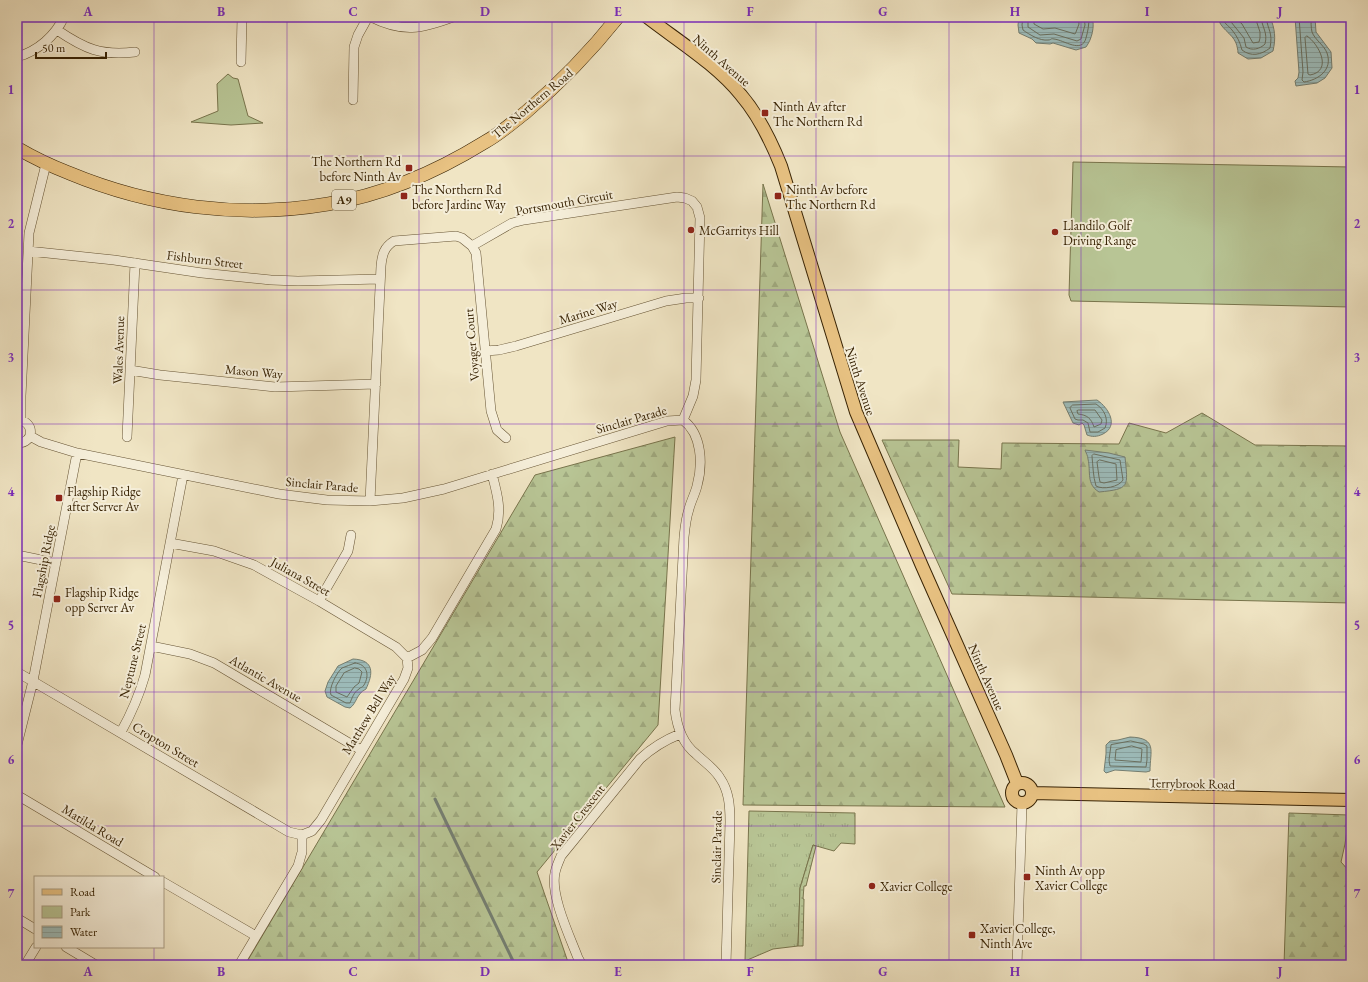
<svg xmlns="http://www.w3.org/2000/svg" width="1368" height="982" font-family="'EB Garamond',serif">
  <style>
    .grass { fill: url(#grass-tufts); stroke: #78744c }
    .forest { fill: url(#forest-firs); stroke: #78744c }
    .park { fill: #b8c595; stroke: #78744c }
    .garden { fill: url(#garden-dots); stroke: #78744c }
    .water { fill: url(#water-rules); stroke: #757f72 }
    .lines { fill: none; stroke-linecap: round; stroke-linejoin: round }
    .shore { stroke: #6a7060; stroke-width: 1 }
    .stream { stroke: #757f72; stroke-width: 3 }
    .minor-casing { stroke: #665434; stroke-width: 10 }
    .major-casing { stroke: #382304; stroke-width: 14 }
    .highway-casing { stroke: #382304; stroke-width: 14 }
    .minor { stroke: #f5eed9; stroke-width: 9 }
    .major { stroke: #e8c282; stroke-width: 12 }
    .highway { stroke: #e8c282; stroke-width: 13 }
    .grid { fill: none; stroke: #7b2cbf; stroke-width: 1; stroke-opacity: 0.55 }
    .poi-dot { fill: #8f2418; stroke: #f5eed9; stroke-width: 1.5 }
    .labels { text-anchor: middle; stroke-width: 4; stroke-linejoin: round; paint-order: stroke }
    .shield { fill: #f5eed9; stroke: #716044; stroke-width: 1 }
    .shield-label { font-size: 12px; font-weight: bold; fill: #382304 }
    .street-label { font-size: 13px; fill: #382304; stroke: #f5eed9 }
    .poi-label { font-size: 13px; fill: #382304; stroke: #f5eed9; text-anchor: start }
    .neatline { fill: none; stroke: #7b2cbf; stroke-width: 1.5 }
    .grid-label { font-size: 13px; text-anchor: middle; font-weight: bold; fill: #7b2cbf }
  </style>
  <defs>
    <pattern id="grass-tufts" width="24" height="20" patternUnits="userSpaceOnUse"><rect width="24" height="20" fill="#b8c595"/><path d="M3 7l-1-3M5 7V3M7 7l1-3M15 17l-1-3M17 17v-4M19 17l1-3" fill="none" stroke="#9fa97f"/></pattern>
    <pattern id="forest-firs" width="22" height="20" patternUnits="userSpaceOnUse"><rect width="22" height="20" fill="#b8c595"/><path d="M5 1l3.5 6h-7zM16 11l3.5 6h-7z" fill="#9fa97f"/></pattern>
    <pattern id="garden-dots" width="8" height="8" patternUnits="userSpaceOnUse"><rect width="8" height="8" fill="#b8c595"/><path d="M2 2h.1M6 6h.1" fill="none" stroke="#9fa97f" stroke-width="1.8" stroke-linecap="round"/></pattern>
    <pattern id="water-rules" width="6" height="5" patternUnits="userSpaceOnUse"><rect width="6" height="5" fill="#9dbdbc"/><path d="M0 2.5h6" fill="none" stroke="#88a2a0"/></pattern>
  </defs>
  <rect width="100%" height="100%" fill="#f0e5c4"/>
  <filter id="stains"><feTurbulence type="fractalNoise" baseFrequency=".005" numOctaves="4"/><feColorMatrix values="0 0 0 0 .2 0 0 0 0 .09 0 0 0 0 .02 0 0 0 .5 -.17"/></filter>
  <radialGradient id="worn" r=".72"><stop offset=".6" stop-color="#630" stop-opacity="0"/><stop offset="1" stop-color="#630" stop-opacity=".3"/></radialGradient>
  <path class="grass" d="M749,811L855,813V844L841,843L834,851L813,845L800,888L798,946L773,949L745,961Z"/>
  <path class="forest" d="M763,184L840,432L1005,807L743,805Z
    M1202,413L1255,445L1351,446V603L952,594L882,440H959L958,467L1001,469L1002,443L1119,444L1129,423L1166,433Z
    M675,437L658,725L537,872L569,965H245L535,475Z
    M1289,813L1349,815L1345,844L1341,862L1351,873V965H1284Z"/>
  <path class="park" d="M228,74L233,78L238,79L248,116L263,123L231,125L191,122L218,111L217,84Z
    M1073,162L1351,167V307L1071,301L1069,295Z"/>
  <path class="garden" d="M813,845L816,846L806,886H804L803,899H804L803,946H798L800,888Z"/>
  <path class="water" d="M1019,17H1092C1095,26 1092,39 1086,47L1076,50L1053,43L1050,44L1036,43L1032,39L1019,33L1018,25Z
    M1218,17H1270C1275,29 1276,38 1273,51L1261,58L1248,59L1238,53C1238,50 1237,46 1236,43C1232,33 1219,28 1218,17Z
    M1295,17H1315L1316,32L1331,52L1332,68L1325,78L1317,83L1296,86L1295,81L1298,78L1299,72Z
    M1097,400C1109,408 1119,426 1103,434C1097,437 1092,437 1087,435L1084,425L1082,423L1079,425L1073,423L1063,402Z
    M1085,450L1109,453L1125,457C1128,487 1130,489 1099,492C1086,484 1091,472 1088,459C1088,456 1086,453 1085,450Z
    M353,659C375,660 373,674 366,689C356,694 357,703 350,708L345,707L327,697L325,691L328,682L338,666Z
    M1130,737C1158,738 1150,751 1150,771L1146,772L1115,770L1106,773L1104,771L1106,754V745L1110,741L1118,740Z"/>
  <g class="lines">
    <path class="shore" d="M1023,17L1022,25L1023,30C1030,35 1040,41 1048,40C1052,40 1050,38 1054,39C1064,40 1082,54 1086,38C1088,31 1089,25 1089,17
      M1028,17V27L1040,35L1054,34L1077,41L1081,39L1085,25L1084,17
      M1034,17V24L1043,29L1055,28L1075,34L1076,32L1079,24L1078,17
      M1222,17C1223,23 1228,25 1232,30C1237,36 1240,42 1242,50C1251,57 1261,55 1270,48C1273,32 1268,31 1266,17
      M1227,17L1244,38L1246,47C1252,51 1260,49 1265,44C1268,32 1262,28 1261,17
      M1234,17L1242,24L1253,43L1259,42L1260,38V32L1255,17
      M1299,17L1303,72L1302,80L1304,82C1318,80 1333,70 1327,53C1324,45 1315,40 1312,32C1311,28 1311,22 1311,17
      M1307,36C1319,44 1333,71 1310,75L1308,74L1305,38Z
      M1073,405L1096,404C1104,409 1109,419 1105,428L1098,432H1090L1088,423L1083,420H1078L1075,419L1070,408Z
      M1079,410H1095L1102,420L1101,424L1094,427C1091,418 1087,415 1078,414L1077,411Z
      M1094,454L1120,460L1123,480C1119,487 1103,490 1096,486C1093,476 1093,466 1092,456Z
      M1100,460L1116,464L1117,480L1104,483L1100,482L1099,477L1097,462Z
      M355,663C367,664 370,675 364,685C361,689 362,686 359,689C354,692 352,698 350,703H346L331,695C328,689 337,672 342,668C346,666 351,665 355,663Z
      M355,668L359,669L362,672L359,683L354,687L347,697L336,692V686L344,673Z
      M1131,741L1144,744L1147,746V760L1146,767L1110,766L1109,760L1111,745Z
      M1132,746L1142,749L1141,762L1115,760L1116,750Z"/>
    <path class="stream" d="M435,799L515,965"/>
    <g class="minor-casing">
      <path id="minor" d="M371,17C403,33 421,29 453,17
        M57,30C85,49 101,56 135,52
        M17,57C38,51 55,36 64,17
        M241,62L242,17
        M353,100L354,47L358,35L368,17
        M472,246L476,253L491,411L497,430L506,438
        M28,251L114,260L202,273L271,280L298,281L380,279
        M485,351L499,350L516,346L666,301L686,298H699
        M130,370L160,375L275,387L376,384
        M17,420C35,420 35,444 17,443
        M21,420V396L29,233L46,164
        M30,436L41,442L77,453L279,494L327,500L370,501L403,498L444,489L667,421L683,420C702,434 703,464 697,486C695,494 691,501 689,509C686,518 685,527 684,537L675,710C677,727 682,743 696,754C704,762 714,768 720,778C729,791 730,806 730,822L726,965
        M127,437L135,263
        M370,501L381,266C382,255 384,247 394,241L456,236L462,238L472,246L512,223L524,220L677,197L685,198L692,201L697,207L700,218L696,380L693,396L683,420
        M170,543L214,551L254,565L319,601L396,647L407,658
        M17,555L56,563
        M319,601L348,551L351,535
        M151,646L190,654L214,663L361,750
        M17,672L289,832L302,835
        M121,732C131,714 139,696 145,675L183,475
        M17,745L33,681L77,453
        M17,795L155,877
        M163,882L256,936
        M17,918L35,929
        M66,947L96,965
        M25,965L36,947
        M239,965L298,866L302,852V835L312,831L321,820L404,679L408,668L407,658L422,650L432,638L496,529C502,510 497,493 492,474
        M582,965L578,958C570,937 550,895 555,873C556,867 559,861 561,856L640,759C653,747 665,740 680,734
        M1017,965L1022,803"/>
    </g>
    <g class="major-casing">
      <path id="major" d="M647,17C678,41 717,65 741,95C759,116 771,141 781,166L856,412L922,566L1006,755L1017,783
        M1012 793a10 10 0 1 1 20 0a10 10 0 1 1-20 0Z
        M1032,793L1351,800"/>
    </g>
    <g class="highway-casing">
      <path id="highway" d="M17,148C34,158 51,166 69,173C151,207 240,219 328,204C383,195 438,171 485,142C500,134 513,122 526,112C560,83 590,52 618,17"/>
    </g>
    <use href="#minor" class="minor"/>
    <use href="#major" class="major"/>
    <use href="#highway" class="highway"/>
  </g>
  <path class="grid" d="M154,17V877M287,17V965M419,17V965M552,17V965M684,17V965M816,17V965M949,17V965M1081,17V965M1214,17V965M17,156H1351M17,290H1351M17,424H1351M17,558H1351M17,692H1351M17,826H1351M154,947V965"/>
  <g class="poi-dot">
    <rect x="761" y="109" width="8" height="8" rx="2"/>
    <rect x="405" y="164" width="8" height="8" rx="2"/>
    <rect x="400" y="192" width="8" height="8" rx="2"/>
    <rect x="774" y="192" width="8" height="8" rx="2"/>
    <circle cx="691" cy="230" r="4"/>
    <circle cx="1055" cy="232" r="4"/>
    <rect x="55" y="494" width="8" height="8" rx="2"/>
    <rect x="53" y="595" width="8" height="8" rx="2"/>
    <rect x="1023" y="873" width="8" height="8" rx="2"/>
    <circle cx="872" cy="886" r="4"/>
    <rect x="968" y="931" width="8" height="8" rx="2"/>
  </g>
  <g class="labels">
    <rect class="shield" x="332" y="190" width="24" height="20" rx="3"/>
    <g class="shield-label">
      <text x="344" y="204">A9</text>
    </g>
    <g class="street-label">
      <text transform="translate(722 60) rotate(41)" y="5">Ninth Avenue</text>
      <text transform="translate(532 103) rotate(-40)" y="5">The Northern Road</text>
      <text transform="translate(564 202) rotate(-10)" y="5">Portsmouth Circuit</text>
      <text transform="translate(205 259) rotate(7)" y="5">Fishburn Street</text>
      <text transform="translate(588 311) rotate(-17)" y="5">Marine Way</text>
      <text transform="translate(471 345) rotate(-95)" y="5">Voyager Court</text>
      <text transform="translate(118 350) rotate(-88)" y="5">Wales Avenue</text>
      <text transform="translate(254 371) rotate(5)" y="5">Mason Way</text>
      <text transform="translate(861 381) rotate(72)" y="5">Ninth Avenue</text>
      <text transform="translate(631 419) rotate(-16)" y="5">Sinclair Parade</text>
      <text transform="translate(322 484) rotate(5)" y="5">Sinclair Parade</text>
      <text transform="translate(43 561) rotate(-79)" y="5">Flagship Ridge</text>
      <text transform="translate(301 576) rotate(29)" y="5">Juliana Street</text>
      <text transform="translate(132 661) rotate(-76)" y="5">Neptune Street</text>
      <text transform="translate(987 677) rotate(66)" y="5">Ninth Avenue</text>
      <text transform="translate(266 678) rotate(30)" y="5">Atlantic Avenue</text>
      <text transform="translate(368 714) rotate(-59)" y="5">Matthew Bell Way</text>
      <text transform="translate(166 744) rotate(31)" y="5">Cropton Street</text>
      <text transform="translate(1192 783) rotate(1)" y="5">Terrybrook Road</text>
      <text transform="translate(577 817) rotate(-52)" y="5">Xavier Crescent</text>
      <text transform="translate(93 825) rotate(31)" y="5">Matilda Road</text>
      <text transform="translate(716 847) rotate(-89)" y="5">Sinclair Parade</text>
    </g>
    <g class="poi-label">
      <text x="773" y="111">Ninth Av after<tspan x="773" dy="15">The Northern Rd</tspan></text>
      <text x="401" y="166" text-anchor="end">The Northern Rd<tspan x="401" dy="15">before Ninth Av</tspan></text>
      <text x="412" y="194">The Northern Rd<tspan x="412" dy="15">before Jardine Way</tspan></text>
      <text x="786" y="194">Ninth Av before<tspan x="786" dy="15">The Northern Rd</tspan></text>
      <text x="1063" y="230">Llandilo Golf<tspan x="1063" dy="15">Driving Range</tspan></text>
      <text x="699" y="235">McGarritys Hill</text>
      <text x="67" y="496">Flagship Ridge<tspan x="67" dy="15">after Server Av</tspan></text>
      <text x="65" y="597">Flagship Ridge<tspan x="65" dy="15">opp Server Av</tspan></text>
      <text x="1035" y="875">Ninth Av opp<tspan x="1035" dy="15">Xavier College</tspan></text>
      <text x="880" y="891">Xavier College</text>
      <text x="980" y="933">Xavier College,<tspan x="980" dy="15">Ninth Ave</tspan></text>
    </g>
  </g>
  <rect width="1368" height="982" fill="none" stroke="#f0e5c4" stroke-width="44"/>
  <rect x="34" y="876" width="130" height="72" fill="#f5eed9" stroke="#a99d84"/>
  <rect x="42" y="889" width="20" height="6" fill="#e8c282" stroke="#a99d84"/>
  <text x="70" y="896" font-size="12" fill="#382304">Road</text>
  <rect x="42" y="906" width="20" height="12" fill="#b8c595" stroke="#a99d84"/>
  <text x="70" y="916" font-size="12" fill="#382304">Park</text>
  <rect x="42" y="926" width="20" height="12" fill="url(#water-rules)" stroke="#a99d84"/>
  <text x="70" y="936" font-size="12" fill="#382304">Water</text>
  <path d="M36 52v6h70v-6" fill="none" stroke="#382304" stroke-width="2"/>
  <text x="42" y="52" font-size="12" fill="#382304" stroke="#f5eed9" stroke-width="3" paint-order="stroke">50 m</text>
  <rect x="22" y="22" width="1324" height="938" class="neatline"/>
  <g class="grid-label">
    <text x="88" y="16">A</text>
    <text x="221" y="16">B</text>
    <text x="353" y="16">C</text>
    <text x="485" y="16">D</text>
    <text x="618" y="16">E</text>
    <text x="750" y="16">F</text>
    <text x="883" y="16">G</text>
    <text x="1015" y="16">H</text>
    <text x="1147" y="16">I</text>
    <text x="1280" y="16">J</text>
    <text x="11" y="94">1</text>
    <text x="1357" y="94">1</text>
    <text x="11" y="228">2</text>
    <text x="1357" y="228">2</text>
    <text x="11" y="362">3</text>
    <text x="1357" y="362">3</text>
    <text x="11" y="496">4</text>
    <text x="1357" y="496">4</text>
    <text x="11" y="630">5</text>
    <text x="1357" y="630">5</text>
    <text x="11" y="764">6</text>
    <text x="1357" y="764">6</text>
    <text x="11" y="898">7</text>
    <text x="1357" y="898">7</text>
    <text x="88" y="976">A</text>
    <text x="221" y="976">B</text>
    <text x="353" y="976">C</text>
    <text x="485" y="976">D</text>
    <text x="618" y="976">E</text>
    <text x="750" y="976">F</text>
    <text x="883" y="976">G</text>
    <text x="1015" y="976">H</text>
    <text x="1147" y="976">I</text>
    <text x="1280" y="976">J</text>
  </g>
  <rect width="100%" height="100%" filter="url(#stains)"/>
  <rect width="100%" height="100%" fill="url(#worn)"/>
</svg>
